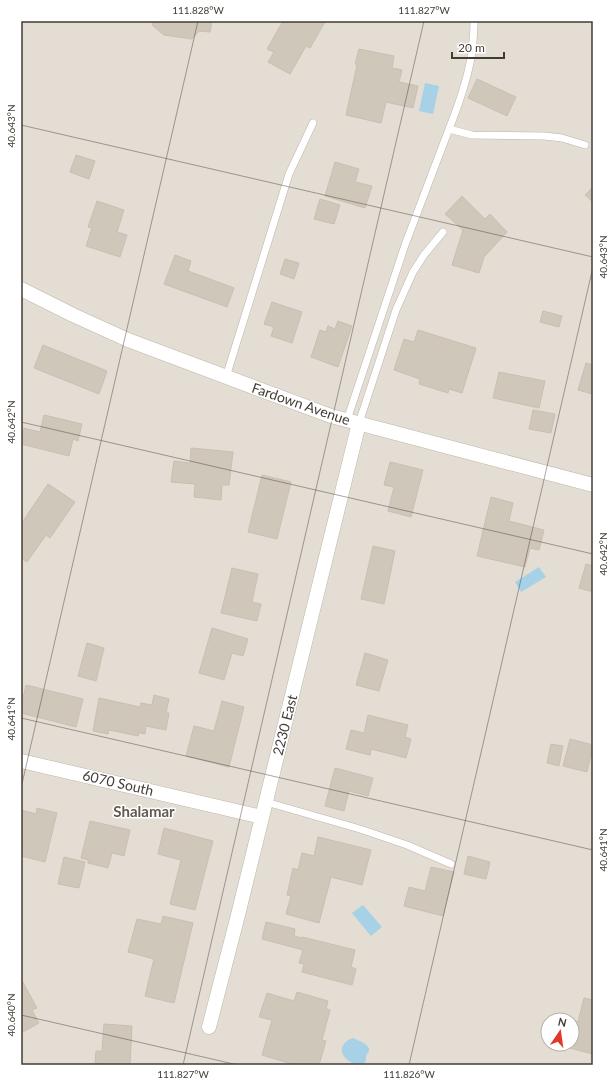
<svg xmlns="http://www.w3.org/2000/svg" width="614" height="1086" font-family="Lato,sans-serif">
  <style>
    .residential { fill: #e3ddd3; fill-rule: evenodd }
    .water { fill: #a7d1e7 }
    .building { fill: #d0c7bb; stroke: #cabeb0 }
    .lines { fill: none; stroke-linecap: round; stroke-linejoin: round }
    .lane-casing { stroke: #bdb6ab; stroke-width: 8 }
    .street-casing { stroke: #bdb6ab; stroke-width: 15 }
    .lane { stroke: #fff; stroke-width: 7 }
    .street { stroke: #fff; stroke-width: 14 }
    .ticks { fill: none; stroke: #423c35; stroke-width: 1; stroke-opacity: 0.45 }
    .labels { text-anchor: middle; stroke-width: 3; stroke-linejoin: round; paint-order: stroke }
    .street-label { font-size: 14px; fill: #423c35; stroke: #fff }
    .neighbourhood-label { font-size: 15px; font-weight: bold; fill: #63594e; stroke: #fff }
    .neatline { fill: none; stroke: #423c35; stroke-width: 1.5 }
    .ticks-label { font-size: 10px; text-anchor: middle; fill: #423c35 }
  </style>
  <rect width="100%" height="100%" fill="#f0ece5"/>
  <path class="residential" d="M21,21H593V1065H21ZM548,1020H572V1044H548Z"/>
  <path class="water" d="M425,83L439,86L433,114L419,111Z
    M539,567L546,577L521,592L515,582Z
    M363,905L382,927L371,936L352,913Z
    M353,1038L364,1043L369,1048V1051L366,1056V1061L362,1065C344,1065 332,1045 353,1038Z"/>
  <path class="building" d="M153,21H212L210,32L199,31L192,39L164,35L152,25Z
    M283,21L325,22L310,48L306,46L290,74L268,62L274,52L267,49Z
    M359,49L394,56L392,68L402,70L399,82L418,86L413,108L386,102L381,123L346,115L357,65L355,64Z
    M477,79L516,97L507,116L468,98Z
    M76,155L95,161L89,179L70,172Z
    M335,162L359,169L355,182L372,186L365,208L325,196Z
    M593,187V202L585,195Z
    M462,196L485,219L490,214L507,232L484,257L479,273L452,265L463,230L445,214Z
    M320,199L340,205L334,224L314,219Z
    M97,201L124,210L117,232L127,235L120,257L86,246L92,228L88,227Z
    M175,255L191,261L188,271L234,288L227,307L164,284Z
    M285,259L299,263L294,279L280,274Z
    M272,302L302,312L292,343L271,336L274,327L264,324Z
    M543,311L562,316L559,327L540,322Z
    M338,321L352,326L338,367L311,357L320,330L326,332L328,326L335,329Z
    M418,330L476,348L462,393L449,389L448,393L419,384L420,379L394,370L404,339L414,342Z
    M43,345L107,371L99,394L34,368Z
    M586,363L593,365V394L578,390Z
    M499,372L545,381L539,408L493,398Z
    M533,410L555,414L551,433L529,429Z
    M44,415L82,424L78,441L73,439L69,456L21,444L24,428L40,432Z
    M191,448L233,452L229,485H222L221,500L194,497L195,484L171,482L174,461L190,463Z
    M390,462L423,470L411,517L388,511L394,487L384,485Z
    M262,475L291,482L277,539L248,532Z
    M48,484L75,502L50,538L46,535L27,562L21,558V524Z
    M491,497L513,503L509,521L544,530L539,550L530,548L525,567L477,556Z
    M373,546L395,551L384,604L361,599Z
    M586,564L593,566V592L579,588Z
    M232,568L258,574L252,602L261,604L257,621L221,613Z
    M212,628L248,639L243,656L232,653L224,680L199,673Z
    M87,643L104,648L96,681L78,676Z
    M365,653L388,660L379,691L356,685Z
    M26,685L83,699L76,727L21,713V707Z
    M154,695L169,699L166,713H169L166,730L146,726L145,734L139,733L138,736L109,730L108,734L93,731L99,698L140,707L141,703L152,705Z
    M222,701L244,707L229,767L186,756L194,726L214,731Z
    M368,715L408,725L405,737L411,739L406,758L371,749L370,755L346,749L351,730L364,733Z
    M570,739L593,745L587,772L563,766Z
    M551,744L563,746L559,766L547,763Z
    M335,768L373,778L368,796L349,791L344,811L325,806Z
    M37,808L57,813L45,862L21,856L23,844L21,843V810L36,814Z
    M90,821L130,830L124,856L112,853L108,868L88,863V860L81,858Z
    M164,828L213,841L195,910L170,904L181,860L158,854Z
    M318,837L371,850L362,885L331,877L319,923L286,914L291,896L287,895L293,868L298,870L302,853L314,856Z
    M468,856L490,862L486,879L464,874Z
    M64,857L85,862L79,888L58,884Z
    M431,867L454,872L443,916L404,906L409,887L425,891Z
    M163,916L193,923L174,1003L145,996L154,959L128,952L137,919L161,924Z
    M266,922L295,929L294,936L302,938V937L355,950L351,967L356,969L352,985L302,972L304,964L299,963L303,950L262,939Z
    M21,979L37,1008L32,1010L39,1023L21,1033Z
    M297,992L328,1001L326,1009L330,1010L322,1040L326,1041L319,1065H295L262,1055L272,1020L259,1017L267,993L294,1001Z
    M584,998L593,1000V1054L566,1047L567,1044H572L573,1021L578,1022Z
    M104,1024L132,1026L130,1065H102V1064L95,1063L96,1051H102Z"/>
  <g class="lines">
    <g class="lane-casing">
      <path id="lane" d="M474,21C474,31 473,42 472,52C468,78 459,104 449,129L472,135L544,136L562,138L585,145
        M226,377L289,174L313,123
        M347,420L405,245L449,129
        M359,423L396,310L413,272L424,255L443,232
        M266,802L360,829L407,845L451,864"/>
    </g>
    <g class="street-casing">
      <path id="street" d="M21,289L73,315L128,340L331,416L593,485
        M21,761L262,817
        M209,1027L237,919L359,423"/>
    </g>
    <use href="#lane" class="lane"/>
    <use href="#street" class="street"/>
  </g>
  <path class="ticks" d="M21,125L593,257M21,422L593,554M21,718L593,850M21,788L198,21M21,1015L238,1065M183,1065L424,21M409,1065L593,267"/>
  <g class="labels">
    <g class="street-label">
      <text transform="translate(301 404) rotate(19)" y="5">Fardown Avenue</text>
      <text transform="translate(285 725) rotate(-76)" y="5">2230 East</text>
      <text transform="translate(118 783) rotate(13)" y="5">6070 South</text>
    </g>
    <g class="neighbourhood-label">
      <text x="144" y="817">Shalamar</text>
    </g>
  </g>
  <rect width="614" height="1086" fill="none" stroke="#ffffff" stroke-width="44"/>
  <g transform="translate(560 1032) rotate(13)"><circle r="19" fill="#ffffff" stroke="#b3b1ae"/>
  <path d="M0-3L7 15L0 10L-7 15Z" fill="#e0392b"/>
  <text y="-6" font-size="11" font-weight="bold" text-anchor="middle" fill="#423c35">N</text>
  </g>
  <path d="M452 52v6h52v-6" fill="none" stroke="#423c35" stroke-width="2"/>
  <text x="458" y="52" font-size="12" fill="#423c35" stroke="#ffffff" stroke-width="3" paint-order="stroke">20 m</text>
  <rect x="22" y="22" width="570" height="1042" class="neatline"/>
  <g class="ticks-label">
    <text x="198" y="14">111.828°W</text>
    <text x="424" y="14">111.827°W</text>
    <text transform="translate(11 126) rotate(-90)" y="4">40.643°N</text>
    <text transform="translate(603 257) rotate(-90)" y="4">40.643°N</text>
    <text transform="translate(11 422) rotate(-90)" y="4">40.642°N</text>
    <text transform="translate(603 554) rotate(-90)" y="4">40.642°N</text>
    <text transform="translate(11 719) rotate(-90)" y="4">40.641°N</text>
    <text transform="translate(603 850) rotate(-90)" y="4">40.641°N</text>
    <text transform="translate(11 1015) rotate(-90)" y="4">40.640°N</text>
    <text x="183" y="1078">111.827°W</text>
    <text x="409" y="1078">111.826°W</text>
  </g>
</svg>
